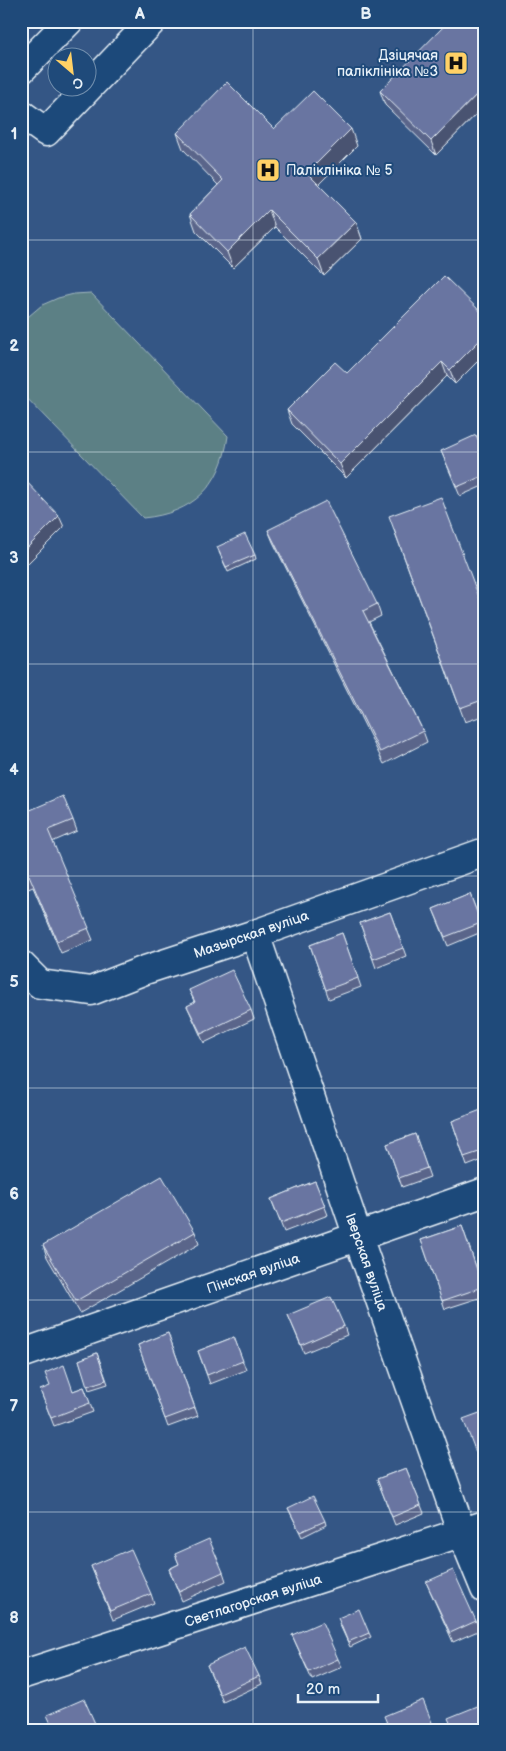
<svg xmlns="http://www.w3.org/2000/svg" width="506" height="1751" font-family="'Balsamiq Sans',sans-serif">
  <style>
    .green { fill: #5c8085; stroke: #a2b8be }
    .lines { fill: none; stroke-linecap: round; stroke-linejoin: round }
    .minor-casing { stroke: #e8f1f8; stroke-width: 31 }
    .major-casing { stroke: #e8f1f8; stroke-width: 31 }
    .minor { stroke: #1f4a7a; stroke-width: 28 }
    .major { stroke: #1f4a7a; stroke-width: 28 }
    .wall { fill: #5a658a; stroke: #e8f1f8 }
    .shaded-wall { fill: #4a5271; stroke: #e8f1f8 }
    .building { fill: #6975a1; stroke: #e8f1f8 }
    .grid { fill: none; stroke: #e8f1f8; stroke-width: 1; stroke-opacity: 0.55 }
    .labels { text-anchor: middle; stroke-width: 4; stroke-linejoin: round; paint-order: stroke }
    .poi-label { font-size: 14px; fill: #e8f1f8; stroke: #1f4a7a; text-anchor: end }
    .street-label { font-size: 14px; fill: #e8f1f8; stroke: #1f4a7a }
    .neatline { fill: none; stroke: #e8f1f8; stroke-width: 2 }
    .grid-label { font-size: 16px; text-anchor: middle; font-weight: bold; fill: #e8f1f8 }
  </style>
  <rect width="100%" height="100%" fill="#345685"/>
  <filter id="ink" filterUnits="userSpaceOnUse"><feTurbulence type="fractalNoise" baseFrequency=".02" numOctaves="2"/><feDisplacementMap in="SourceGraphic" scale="10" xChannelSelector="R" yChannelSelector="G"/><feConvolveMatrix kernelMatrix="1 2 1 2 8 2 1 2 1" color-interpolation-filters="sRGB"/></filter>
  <g filter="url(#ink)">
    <path class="green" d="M91,293L228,436C221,487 193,513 143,518L21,392V326L29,316L42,305L58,298L74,294Z"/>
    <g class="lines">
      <g class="minor-casing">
        <path id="minor" d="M21,114L46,132L152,21
          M255,934L358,1237L462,1533L485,1589
          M21,965L40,984L91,991L145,970L255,934L485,852
          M21,1354L485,1192
          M21,1675L485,1525"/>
      </g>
      <g class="major-casing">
        <path id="major" d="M21,70L69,21"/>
      </g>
      <use href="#minor" class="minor"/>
      <use href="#major" class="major"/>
    </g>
    <path class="wall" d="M485,21V105L436,155L385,105L380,91Z
      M274,129L357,146L318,185L356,222L362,239L324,276L275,227L233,268L196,231L190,214L218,185L183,149L177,133Z
      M444,276L455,384L447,376L346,478L292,424L287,410L347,373Z
      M441,451L485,454V485L460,496Z
      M268,530L377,604L381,616L369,622L423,731L427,742L384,764L273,542Z
      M394,530L485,613V715L465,722Z
      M219,552L255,555L256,559L228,572Z
      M21,814L73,820L77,831L52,842L93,940L61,953L33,887L21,892Z
      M470,894L484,931L448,946L433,909Z
      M390,912L406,956L376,968L360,923Z
      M342,933L361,987L329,999L310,945Z
      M189,990L251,1010L254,1019L204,1043L187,1006L195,1003Z
      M485,1119V1159L467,1166L452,1121Z
      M415,1134L430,1177L402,1187L387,1144Z
      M315,1181L328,1215L284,1232L271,1199Z
      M462,1226L485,1293V1296L445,1309L421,1240Z
      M195,1232L199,1244L80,1313L47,1257L43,1245Z
      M288,1315L344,1326L347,1335L304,1353Z
      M168,1333L198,1416L168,1427L138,1345Z
      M234,1337L246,1370L210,1384L198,1351Z
      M97,1353L108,1384L89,1390L79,1360Z
      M84,1387L93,1412L54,1426L40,1390L73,1391Z
      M406,1468L424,1513L395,1525L377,1479Z
      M288,1508L325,1521L326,1525L302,1537Z
      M175,1554L223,1572L226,1581L182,1601L169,1569L179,1564Z
      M91,1566L151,1594L154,1603L113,1620Z
      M426,1582L476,1621L480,1630L453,1642L430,1591Z
      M339,1623L369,1633L371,1637L350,1647Z
      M292,1635L338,1659L342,1667L312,1680Z
      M207,1665L259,1676L262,1684L223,1702Z"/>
    <path class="shaded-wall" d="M485,86V105L436,155L431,141Z
      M351,129L357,146L313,190L307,173Z
      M269,210L275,227L233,268L227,252Z
      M356,222L362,239L324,276L318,259Z
      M485,335V354L455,384L450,370Z
      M442,362L447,376L346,478L340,464Z
      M59,516L64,527L21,570V554Z"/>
    <path class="building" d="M449,21H485V86L431,141L380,91Z
      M227,82L274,129L313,91L351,129L307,173L356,222L318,259L269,210L227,252L190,214L223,180L177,133Z
      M444,276L485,316V335L450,370L442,362L340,464L287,410L335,362L347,373Z
      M476,435L485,454V475L457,487L441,451Z
      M25,480L59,516L21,554V484Z
      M441,497L485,613V699L460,708L389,516Z
      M326,501L377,604L363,611L423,731L380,752L268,530Z
      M245,534L255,555L226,567L217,547Z
      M63,796L73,820L48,830L89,928L57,941L29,875L21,879V814Z
      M470,894L481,923L445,937L433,909Z
      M390,912L403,948L373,959L360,923Z
      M342,933L358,978L326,990L310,945Z
      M232,970L251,1010L201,1034L187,1006L195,1002L189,990Z
      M481,1110L485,1120V1150L464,1157L452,1121Z
      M415,1134L427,1168L399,1178L387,1144Z
      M162,1176L195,1232L76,1301L43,1245Z
      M315,1181L325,1206L281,1223L271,1199Z
      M462,1226L483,1287L442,1301L421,1240Z
      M331,1297L344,1326L301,1345L288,1315Z
      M168,1333L195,1408L165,1419L138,1345Z
      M234,1337L243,1361L207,1375L198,1351Z
      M97,1353L106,1380L87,1386L79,1360Z
      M64,1365L73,1391L84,1387L90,1403L51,1418L40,1390L50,1386L45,1373Z
      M485,1411V1469L483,1470L463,1419Z
      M406,1468L421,1505L392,1517L377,1479Z
      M313,1496L325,1521L300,1532L288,1508Z
      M209,1539L223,1572L179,1592L169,1569L179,1564L175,1554Z
      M131,1549L151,1594L110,1611L91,1566Z
      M453,1570L476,1621L450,1633L426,1582Z
      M359,1609L369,1633L348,1642L338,1618Z
      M322,1622L338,1659L309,1672L292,1635Z
      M245,1647L259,1676L220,1694L207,1665Z
      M84,1699L98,1730H54L47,1715Z
      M423,1700L435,1730H390L384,1716Z
      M485,1703V1730H453L448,1718Z"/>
  </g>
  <path class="grid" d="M253,21V1730M21,240H485M21,452H485M21,664H485M21,876H485M21,1088H485M21,1300H485M21,1512H485"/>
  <defs>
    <g id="hospital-square" transform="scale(1.25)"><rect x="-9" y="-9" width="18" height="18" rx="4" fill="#ffd166" stroke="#1f4a7a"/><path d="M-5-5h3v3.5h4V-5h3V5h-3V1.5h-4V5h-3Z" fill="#111"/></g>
  </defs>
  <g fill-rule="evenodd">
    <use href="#hospital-square" x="456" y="63"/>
    <use href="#hospital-square" x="268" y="170"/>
  </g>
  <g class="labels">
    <g class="poi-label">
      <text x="438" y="60">Дзіцячая<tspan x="438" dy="16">паліклініка №3</tspan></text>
      <text x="286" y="175" text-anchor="start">Паліклініка № 5</text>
    </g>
    <g class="street-label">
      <text transform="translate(251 934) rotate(-19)" y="5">Мазырская вуліца</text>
      <text transform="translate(367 1262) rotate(71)" y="5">Іверская вуліца</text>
      <text transform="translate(253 1273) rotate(-19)" y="5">Пінская вуліца</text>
      <text transform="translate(253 1600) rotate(-18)" y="5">Светлагорская вуліца</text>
    </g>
  </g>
  <rect width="506" height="1751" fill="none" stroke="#1f4a7a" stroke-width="55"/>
  <g transform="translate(72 72) rotate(152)"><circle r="24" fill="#1f4a7a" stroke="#6f8dac"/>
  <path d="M0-4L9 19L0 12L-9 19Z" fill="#ffd166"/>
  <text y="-8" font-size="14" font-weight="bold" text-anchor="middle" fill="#e8f1f8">С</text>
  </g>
  <path d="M298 1694v8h80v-8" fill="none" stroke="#e8f1f8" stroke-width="2.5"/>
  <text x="306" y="1694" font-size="15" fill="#e8f1f8" stroke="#1f4a7a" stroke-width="4" paint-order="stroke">20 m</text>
  <rect x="28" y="28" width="450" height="1696" class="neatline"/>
  <g class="grid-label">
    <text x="140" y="19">A</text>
    <text x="366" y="19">B</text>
    <text x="14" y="139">1</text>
    <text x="14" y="351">2</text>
    <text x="14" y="563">3</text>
    <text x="14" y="775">4</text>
    <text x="14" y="987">5</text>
    <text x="14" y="1199">6</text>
    <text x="14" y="1411">7</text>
    <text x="14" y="1623">8</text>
  </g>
</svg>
